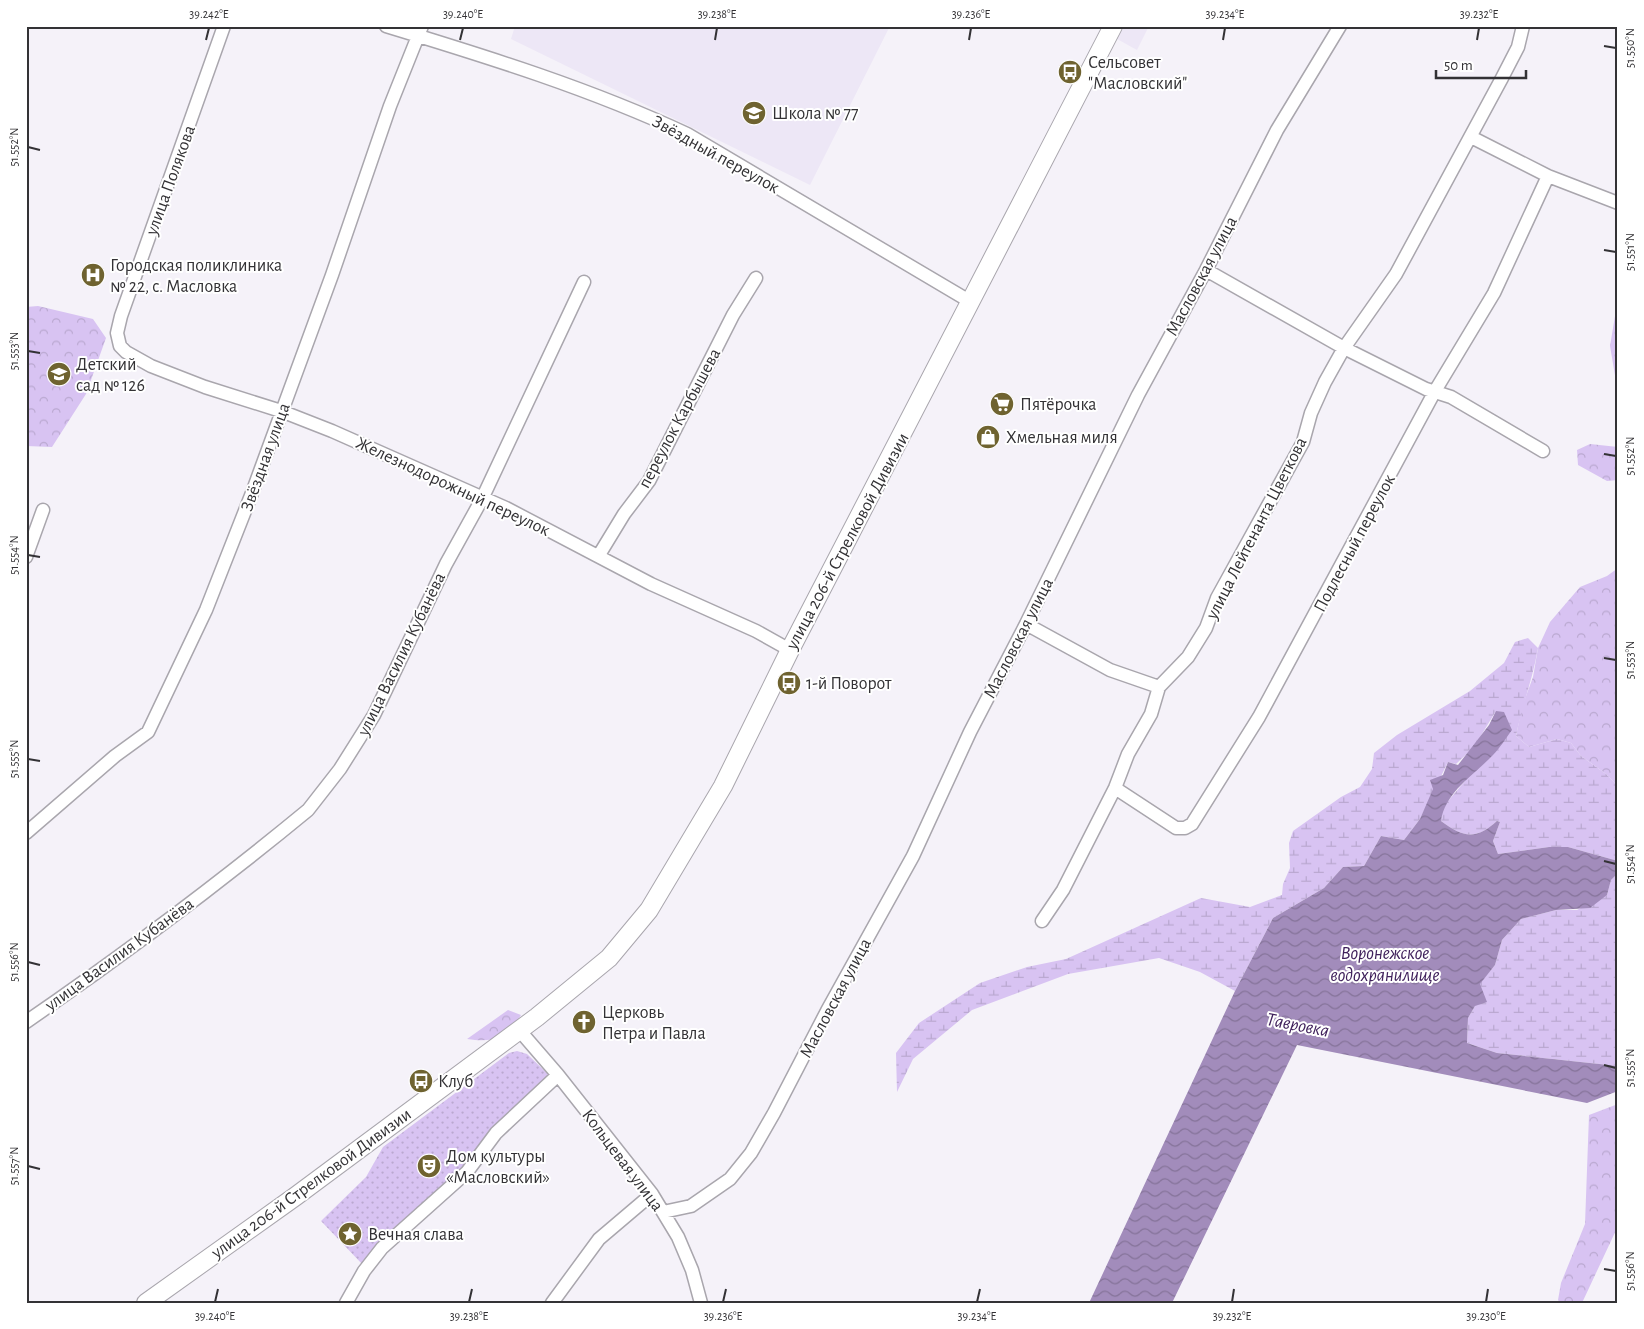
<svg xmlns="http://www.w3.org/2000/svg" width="1644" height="1329" font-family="'Alegreya Sans',sans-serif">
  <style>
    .built { fill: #ede7f6 }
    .forest { fill: url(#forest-crowns) }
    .wetland { fill: url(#wetland-marsh) }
    .park { fill: url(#park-dots) }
    .water { fill: url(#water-waves) }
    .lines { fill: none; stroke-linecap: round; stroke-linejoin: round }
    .street-casing { stroke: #a9a6ad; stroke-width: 15 }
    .secondary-casing { stroke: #a9a6ad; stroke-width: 20 }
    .street { stroke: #fff; stroke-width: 12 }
    .secondary { stroke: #fff; stroke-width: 18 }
    .ticks { fill: none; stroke: #333235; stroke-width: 2 }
    .labels { text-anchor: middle; stroke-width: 4; stroke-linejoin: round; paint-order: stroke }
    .poi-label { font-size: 18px; fill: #333235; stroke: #fff; text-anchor: start }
    .street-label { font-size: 18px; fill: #333235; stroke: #fff }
    .water-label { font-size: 19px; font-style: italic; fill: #3f205b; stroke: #fff }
    .neatline { fill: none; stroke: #333235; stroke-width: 2 }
    .ticks-label { font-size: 12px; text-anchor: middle; fill: #333235 }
  </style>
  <defs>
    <pattern id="forest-crowns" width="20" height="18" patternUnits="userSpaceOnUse" patternTransform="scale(1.25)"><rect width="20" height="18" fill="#d8c3f2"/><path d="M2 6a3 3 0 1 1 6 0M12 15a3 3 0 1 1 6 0" fill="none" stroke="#baa8d0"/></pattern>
    <pattern id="wetland-marsh" width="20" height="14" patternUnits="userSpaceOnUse" patternTransform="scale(1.25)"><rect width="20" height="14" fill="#d8c3f2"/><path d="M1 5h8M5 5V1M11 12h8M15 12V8" fill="none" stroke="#baa8d0"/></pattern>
    <pattern id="park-dots" width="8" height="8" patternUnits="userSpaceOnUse" patternTransform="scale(1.25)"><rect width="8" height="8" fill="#d8c3f2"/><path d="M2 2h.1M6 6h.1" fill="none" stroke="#baa8d0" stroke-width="1.8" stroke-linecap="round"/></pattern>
    <pattern id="water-waves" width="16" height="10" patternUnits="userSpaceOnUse" patternTransform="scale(1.25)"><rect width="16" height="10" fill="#a28cbb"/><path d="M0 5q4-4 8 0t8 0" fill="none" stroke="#857399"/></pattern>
  </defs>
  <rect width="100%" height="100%" fill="#f5f2f9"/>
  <path class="built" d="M515,26H890L810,185L511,39Z
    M1124,26H1149L1137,50L1117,39Z"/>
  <path class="forest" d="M1618,298V393L1610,346Z
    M38,306L93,319L106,338L86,394L52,447L26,446V307Z
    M1590,444L1618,447V480L1607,481L1578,465L1577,450Z
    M1618,568V786L1606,774L1581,756L1571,743L1557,739L1529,747L1516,736L1522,707L1533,677L1538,648L1550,622L1580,587L1607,576Z
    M508,1010L521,1015C506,1039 493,1043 467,1039Z
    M1618,1104V1226L1582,1303H1560L1558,1300L1561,1283L1585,1224L1589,1115Z"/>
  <path class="wetland" d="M1528,638L1538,648C1533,678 1522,706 1516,736L1529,747L1557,739L1571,743L1581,756L1606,774L1618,786V861L1568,847H1549L1498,854L1493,841L1500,822L1497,821C1475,841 1463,837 1441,821L1443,807L1465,781L1496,711L1474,747L1456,764L1448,762L1420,819L1404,840L1381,836L1364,866L1343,867L1324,888L1273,918L1235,991L1200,972L1159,958L1068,974L972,1010L913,1059L897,1092L896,1053L919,1023L980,983L1027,967L1066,959L1201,898L1250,907L1282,895L1283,884L1290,868L1289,843L1293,831L1341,797L1360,787L1372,769L1374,753L1397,735L1470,691L1504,663L1515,642Z
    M1618,873V1066L1497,1053L1467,1043L1468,1018L1475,1006L1479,984L1495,965L1502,940L1521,919L1556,910H1577L1607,895L1611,880Z"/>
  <path class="park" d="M517,1051L527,1054L551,1077L465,1167L363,1265L321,1221L366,1177L383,1147L509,1053Z"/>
  <path class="water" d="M1496,711L1504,712L1512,730C1506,738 1500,748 1493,755C1474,775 1445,792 1441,821C1463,837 1475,841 1497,821L1500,822L1493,841L1498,854L1549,847H1568L1618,861V873L1611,880L1607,895L1590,908L1556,910L1521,919L1502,940L1495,965L1480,984L1487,1002L1475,1006L1468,1018L1467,1043L1497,1053L1618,1066V1091L1587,1103L1297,1045L1172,1303H1089L1235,991L1273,918L1324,888L1343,867L1364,866L1381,836L1404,840L1420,819L1433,789L1430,780L1443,775L1448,762L1458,765L1489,725Z"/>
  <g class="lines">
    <g class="street-casing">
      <path id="street" d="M224,26L121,316L117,333L120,346L126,352L151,366L205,387L281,411L332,431L506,508L651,584L756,631L790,650
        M386,26C488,57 591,89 687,134L971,302
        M1471,137L1548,176L1618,203
        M1206,270L1344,348L1426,389L1451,397L1543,451
        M599,555L624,514L649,481L733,315L756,278
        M26,557L43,510
        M1026,624L1110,670L1159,687
        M1115,788L1176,828H1185L1192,824L1259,717L1435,391L1494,293L1548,176
        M26,833L115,756L148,732L206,610L252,493L332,275L390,106L422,26
        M1042,921L1063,890L1115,788L1128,754L1151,714L1159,687L1188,657L1206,628L1217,598L1303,442L1311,413L1325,382L1344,348L1396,274L1502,78L1518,47L1523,26
        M26,1022C123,955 217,885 308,810L340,769L374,715L446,564L482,499L584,282
        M520,1031L558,1075L652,1194L678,1237L692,1270L701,1303
        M663,1212L691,1206L730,1179L751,1153L774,1113L827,1011L913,856L970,732L1026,624L1138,395L1206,270L1277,130L1340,26
        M346,1303L364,1271L382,1248L467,1172L496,1133L558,1075
        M552,1303L599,1239L652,1194"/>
    </g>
    <g class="secondary-casing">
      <path id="secondary" d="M146,1303L296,1196L537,1017L609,958L649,910L723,786L790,650L1113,26"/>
    </g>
    <use href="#street" class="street"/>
    <use href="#secondary" class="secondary"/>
  </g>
  <path class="ticks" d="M206,40L209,28M460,40L463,28M715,40L717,28M969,40L971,28M1223,40L1225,28M1477,40L1479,28M1604,46L1616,48M28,147L40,150M1604,250L1616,252M28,351L40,353M1604,454L1616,456M28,555L40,557M1604,658L1616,660M28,759L40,761M1604,861L1616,864M28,962L40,965M1604,1065L1616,1068M28,1166L40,1169M1604,1269L1616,1271M215,1302L218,1289M469,1302L472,1289M723,1302L726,1289M977,1302L980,1289M1232,1302L1234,1289M1486,1302L1488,1289"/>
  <defs>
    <g id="bus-disc" transform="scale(1.25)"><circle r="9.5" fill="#6f6330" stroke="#fff"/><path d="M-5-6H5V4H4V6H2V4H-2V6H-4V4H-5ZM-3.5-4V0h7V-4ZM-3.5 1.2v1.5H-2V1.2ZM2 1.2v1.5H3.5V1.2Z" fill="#fff"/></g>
    <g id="school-disc" transform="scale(1.25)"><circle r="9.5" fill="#6f6330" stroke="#fff"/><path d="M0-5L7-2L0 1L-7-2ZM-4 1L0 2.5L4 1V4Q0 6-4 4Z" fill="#fff"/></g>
    <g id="hospital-disc" transform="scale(1.25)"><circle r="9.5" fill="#6f6330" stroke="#fff"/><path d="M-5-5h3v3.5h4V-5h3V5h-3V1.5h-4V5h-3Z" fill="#fff"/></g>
    <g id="supermarket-disc" transform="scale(1.25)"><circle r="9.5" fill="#6f6330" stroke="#fff"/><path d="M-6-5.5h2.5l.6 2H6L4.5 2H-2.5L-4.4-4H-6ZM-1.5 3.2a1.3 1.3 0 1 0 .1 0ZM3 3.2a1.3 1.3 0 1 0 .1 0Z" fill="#fff"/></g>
    <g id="shop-disc" transform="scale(1.25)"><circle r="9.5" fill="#6f6330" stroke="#fff"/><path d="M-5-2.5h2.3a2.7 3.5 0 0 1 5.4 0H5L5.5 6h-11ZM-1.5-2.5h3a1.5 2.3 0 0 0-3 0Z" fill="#fff"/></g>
    <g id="church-disc" transform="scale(1.25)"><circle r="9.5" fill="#6f6330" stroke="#fff"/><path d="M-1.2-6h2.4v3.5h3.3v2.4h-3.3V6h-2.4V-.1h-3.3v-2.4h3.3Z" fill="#fff"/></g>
    <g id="theatre-disc" transform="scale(1.25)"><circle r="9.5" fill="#6f6330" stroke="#fff"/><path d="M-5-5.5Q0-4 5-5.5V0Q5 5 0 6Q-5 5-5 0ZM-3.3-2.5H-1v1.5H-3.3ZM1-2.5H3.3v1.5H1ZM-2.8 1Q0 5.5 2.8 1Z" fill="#fff"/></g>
    <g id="sight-disc" transform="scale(1.25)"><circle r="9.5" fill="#6f6330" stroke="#fff"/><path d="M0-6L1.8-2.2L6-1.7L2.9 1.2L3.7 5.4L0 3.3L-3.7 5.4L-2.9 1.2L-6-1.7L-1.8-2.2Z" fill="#fff"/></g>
  </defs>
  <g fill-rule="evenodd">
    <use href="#bus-disc" x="1070" y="72"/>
    <use href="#school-disc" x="754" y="113"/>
    <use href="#hospital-disc" x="93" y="275"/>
    <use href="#school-disc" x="59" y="374"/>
    <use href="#supermarket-disc" x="1002" y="404"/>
    <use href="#shop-disc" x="988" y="437"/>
    <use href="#bus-disc" x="789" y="683"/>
    <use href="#church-disc" x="584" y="1022"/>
    <use href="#bus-disc" x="421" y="1081"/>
    <use href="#theatre-disc" x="429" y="1166"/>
    <use href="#sight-disc" x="350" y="1234"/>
  </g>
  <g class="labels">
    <g class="poi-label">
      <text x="1088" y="68">Сельсовет<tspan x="1088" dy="21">"Масловский"</tspan></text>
      <text x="772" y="119">Школа № 77</text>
      <text x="110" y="271">Городская поликлиника<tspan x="110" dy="21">№ 22, с. Масловка</tspan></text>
      <text x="76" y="370">Детский<tspan x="76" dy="21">сад № 126</tspan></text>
      <text x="1020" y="410">Пятёрочка</text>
      <text x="1006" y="443">Хмельная миля</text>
      <text x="806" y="689">1-й Поворот</text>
      <text x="602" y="1018">Церковь<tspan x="602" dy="21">Петра и Павла</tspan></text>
      <text x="438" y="1087">Клуб</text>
      <text x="446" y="1162">Дом культуры<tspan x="446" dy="21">«Масловский»</tspan></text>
      <text x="368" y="1240">Вечная слава</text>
    </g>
    <g class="street-label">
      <text transform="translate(716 154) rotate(29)" y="6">Звёздный переулок</text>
      <text transform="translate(170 180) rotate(-70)" y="6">улица Полякова</text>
      <text transform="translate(1201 276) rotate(-62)" y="6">Масловская улица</text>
      <text transform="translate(679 418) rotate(-62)" y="6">переулок Карбышева</text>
      <text transform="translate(265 457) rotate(-70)" y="6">Звёздная улица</text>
      <text transform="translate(453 486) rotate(25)" y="6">Железнодорожный переулок</text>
      <text transform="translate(1256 528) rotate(-63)" y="6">улица Лейтенанта Цветкова</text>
      <text transform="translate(847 541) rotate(-62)" y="6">улица 206-й Стрелковой Дивизии</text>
      <text transform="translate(1354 543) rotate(-62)" y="6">Подлесный переулок</text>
      <text transform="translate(1018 638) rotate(-63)" y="6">Масловская улица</text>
      <text transform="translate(401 654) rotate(-64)" y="6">улица Василия Кубанёва</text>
      <text transform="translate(119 954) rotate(-36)" y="6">улица Василия Кубанёва</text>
      <text transform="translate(835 998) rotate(-62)" y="6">Масловская улица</text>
      <text transform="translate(623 1160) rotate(53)" y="6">Кольцевая улица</text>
      <text transform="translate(311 1183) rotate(-36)" y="6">улица 206-й Стрелковой Дивизии</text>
    </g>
    <g class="water-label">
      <text x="1385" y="959">Воронежское<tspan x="1385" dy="22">водохранилище</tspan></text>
      <text transform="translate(1298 1024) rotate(11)" y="7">Тавровка</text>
    </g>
  </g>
  <rect width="1644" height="1329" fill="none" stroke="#ffffff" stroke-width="55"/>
  <path d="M1436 70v8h90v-8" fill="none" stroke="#333235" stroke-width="2.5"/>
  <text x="1444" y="70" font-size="15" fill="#333235" stroke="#ffffff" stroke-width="4" paint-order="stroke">50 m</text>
  <rect x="28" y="28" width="1588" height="1274" class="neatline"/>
  <g class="ticks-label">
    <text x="209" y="18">39.242°E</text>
    <text x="463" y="18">39.240°E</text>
    <text x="717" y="18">39.238°E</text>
    <text x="971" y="18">39.236°E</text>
    <text x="1225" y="18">39.234°E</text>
    <text x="1479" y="18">39.232°E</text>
    <text transform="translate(1630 48) rotate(-90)" y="4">51.550°N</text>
    <text transform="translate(14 147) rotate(-90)" y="4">51.552°N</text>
    <text transform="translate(1630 252) rotate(-90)" y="4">51.551°N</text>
    <text transform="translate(14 351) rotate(-90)" y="4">51.553°N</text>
    <text transform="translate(1630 456) rotate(-90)" y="4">51.552°N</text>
    <text transform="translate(14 555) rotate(-90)" y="4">51.554°N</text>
    <text transform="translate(1630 660) rotate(-90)" y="4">51.553°N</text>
    <text transform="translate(14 759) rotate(-90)" y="4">51.555°N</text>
    <text transform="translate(1630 864) rotate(-90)" y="4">51.554°N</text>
    <text transform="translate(14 962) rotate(-90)" y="4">51.556°N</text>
    <text transform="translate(1630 1068) rotate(-90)" y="4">51.555°N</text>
    <text transform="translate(14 1166) rotate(-90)" y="4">51.557°N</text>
    <text transform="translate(1630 1271) rotate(-90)" y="4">51.556°N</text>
    <text x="215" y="1320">39.240°E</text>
    <text x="469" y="1320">39.238°E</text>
    <text x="723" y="1320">39.236°E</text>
    <text x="977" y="1320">39.234°E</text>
    <text x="1232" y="1320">39.232°E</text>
    <text x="1486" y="1320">39.230°E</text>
  </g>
</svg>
